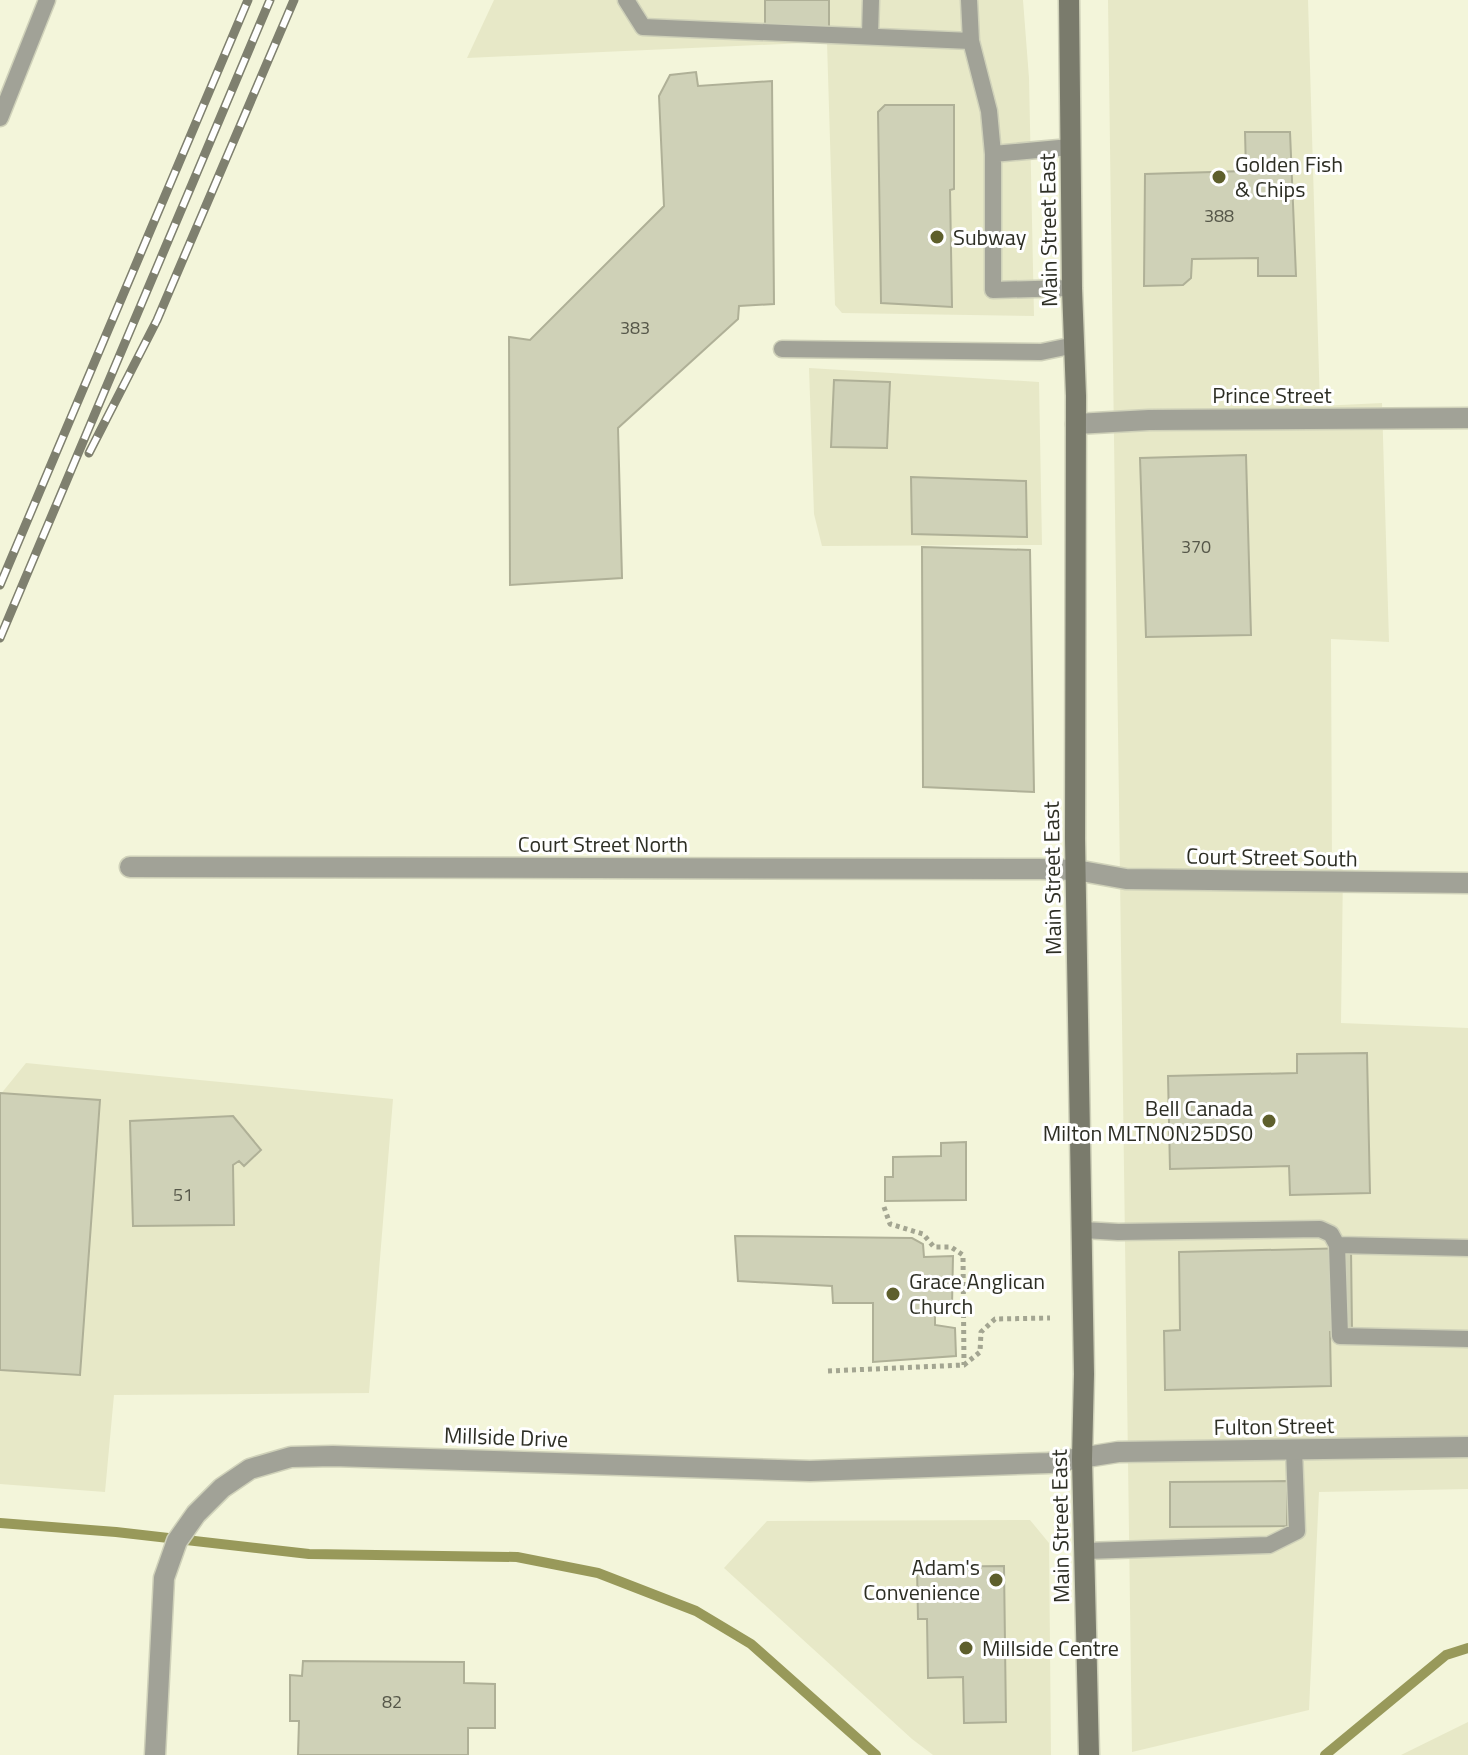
<svg xmlns="http://www.w3.org/2000/svg" width="1468" height="1755" font-family="'Titillium Web',sans-serif">
  <style>
    .built { fill: #e7e8c7 }
    .lines { fill: none; stroke-linecap: round; stroke-linejoin: round }
    .stream { stroke: #98995a; stroke-width: 10 }
    .building { fill: #cfd1b7; stroke: #afb097; stroke-width: 2 }
    .service-casing { stroke: #cfd1b9; stroke-width: 19 }
    .minor-casing { stroke: #cfd1b9; stroke-width: 23 }
    .secondary-casing { stroke: #cfd1b9; stroke-width: 23 }
    .path { stroke: #a3a591; stroke-width: 5; stroke-dasharray: 4 4; stroke-linecap: butt }
    .service { stroke: #a1a297; stroke-width: 16 }
    .minor { stroke: #a1a297; stroke-width: 20 }
    .secondary { stroke: #7a7b6c; stroke-width: 20 }
    .rail-casing { stroke: #7f806f; stroke-width: 9 }
    .rail { stroke: #fff; stroke-width: 6; stroke-dasharray: 18; stroke-linecap: butt }
    .poi-dot { fill: #5e5f2c; stroke: #fff; stroke-width: 3 }
    .labels { text-anchor: middle; stroke-width: 6; stroke-linejoin: round; paint-order: stroke }
    .number-label { font-size: 18px; fill: #565749 }
    .poi-label { font-size: 22px; fill: #2d2e24; stroke: #fff; text-anchor: start }
    .street-label { font-size: 22px; fill: #2d2e24; stroke: #fff }
  </style>
  <rect width="100%" height="100%" fill="#f3f5da"/>
  <path class="built" d="M494,0H1023L1029,78L1034,316L842,313L835,305L827,42L467,58Z
    M1108,0H1308L1320,406L1382,403L1389,642L1331,639L1332,869H1343L1341,1023L1468,1028V1489L1319,1492L1309,1710L1132,1752Z
    M809,368L1039,382L1042,545L822,546L814,514Z
    M26,1063L393,1099L369,1393L114,1395L105,1492L0,1484V1095Z
    M1030,1520L1049,1543L1051,1755H933L912,1739L724,1568L767,1521Z
    M1468,1722V1755H1401Z"/>
  <g class="lines">
    <path class="stream" d="M0,1523L116,1532L309,1554L517,1557L598,1573L696,1611L751,1644L876,1755
      M1325,1755L1446,1655L1468,1648"/>
  </g>
  <path class="building" d="M765,0H829V28L765,27Z
    M696,72L698,86L772,81L774,304L739,306L738,319L618,428L622,578L510,585L509,337L530,340L664,206L659,96L670,75Z
    M885,105H954V189L950,190L952,307L881,303L878,112Z
    M1245,132H1290L1296,276H1258V258L1192,259L1191,278L1183,285L1144,286L1145,174L1246,171Z
    M834,380L890,382L887,448L831,447Z
    M1246,455L1251,635L1146,637L1140,458Z
    M911,477L1026,481L1027,537L912,534Z
    M922,547L1030,550L1034,792L923,787Z
    M1367,1053L1370,1193L1290,1195L1289,1166L1170,1169L1168,1076L1297,1073V1054Z
    M0,1093L100,1100L80,1375L0,1370Z
    M233,1116L261,1150L244,1166L239,1161L233,1165L234,1225L133,1226L130,1121Z
    M966,1142V1200L885,1201V1177H893V1157L941,1156V1143Z
    M735,1236L912,1238L923,1244L924,1257L953,1256L952,1306L935,1305V1325L955,1328L956,1356L873,1362V1303H833L832,1286L738,1281Z
    M1351,1248L1352,1331L1330,1332L1331,1386L1165,1390L1164,1331L1180,1330L1179,1252Z
    M1287,1481V1526L1170,1527V1482Z
    M1004,1566L1006,1722L964,1723L963,1677L928,1678L927,1619H918L917,1567Z
    M303,1661L464,1662V1683L495,1684V1728H468V1755H298L299,1721H290V1675L302,1676Z"/>
  <g class="lines">
    <g class="service-casing">
      <path id="service" d="M626,0L643,27L971,41L989,111L993,154V290L1072,288
        M969,0L971,41
        M870,35L871,0
        M0,118L47,0
        M993,154L1070,147
        M782,349L1041,352L1075,345
        M1083,1230L1118,1232L1320,1229L1331,1234L1337,1245L1340,1336L1468,1339
        M1337,1245L1468,1248
        M1085,1551L1269,1545L1297,1531L1294,1449"/>
    </g>
    <g class="minor-casing">
      <path id="minor" d="M1076,424L1149,420L1468,418
        M130,867L1040,869L1076,870L1126,879L1468,883
        M155,1755L164,1578L177,1541L196,1514L222,1488L250,1469L291,1457L333,1456L810,1471L1049,1463L1118,1452L1468,1447"/>
    </g>
    <g class="secondary-casing">
      <path id="secondary" d="M1069,0L1072,288L1076,396L1075,839L1084,1374L1082,1459L1089,1755"/>
    </g>
    <path class="path" d="M884,1207L890,1224L923,1234L934,1247H951L963,1255L964,1365
      M828,1371L964,1365L980,1352L981,1332L995,1319L1050,1318"/>
    <use href="#service" class="service"/>
    <use href="#minor" class="minor"/>
    <use href="#secondary" class="secondary"/>
    <g class="rail-casing">
      <path id="rail" d="M89,453L157,320L294,0
        M0,585L248,0
        M0,638L270,0"/>
    </g>
    <use href="#rail" class="rail"/>
  </g>
  <g class="poi-dot">
    <circle cx="1219" cy="177" r="8"/>
    <circle cx="937" cy="237" r="8"/>
    <circle cx="1269" cy="1121" r="8"/>
    <circle cx="893" cy="1294" r="8"/>
    <circle cx="996" cy="1580" r="8"/>
    <circle cx="966" cy="1648" r="8"/>
  </g>
  <g class="labels">
    <g class="number-label">
      <text x="1219" y="222">388</text>
      <text x="635" y="334">383</text>
      <text x="1196" y="553">370</text>
      <text x="183" y="1201">51</text>
      <text x="392" y="1708">82</text>
    </g>
    <g class="poi-label">
      <text x="1235" y="172">Golden Fish<tspan x="1235" dy="25">&amp; Chips</tspan></text>
      <text x="953" y="245">Subway</text>
      <text x="1253" y="1116" text-anchor="end">Bell Canada<tspan x="1253" dy="25">Milton MLTNON25DS0</tspan></text>
      <text x="909" y="1289">Grace Anglican<tspan x="909" dy="25">Church</tspan></text>
      <text x="980" y="1575" text-anchor="end">Adam's<tspan x="980" dy="25">Convenience</tspan></text>
      <text x="982" y="1656">Millside Centre</text>
    </g>
    <g class="street-label">
      <text transform="translate(1048 230) rotate(-91)" y="8">Main Street East</text>
      <text x="1272" y="403">Prince Street</text>
      <text x="603" y="852">Court Street North</text>
      <text transform="translate(1272 857) rotate(1)" y="8">Court Street South</text>
      <text transform="translate(1052 878) rotate(-91)" y="8">Main Street East</text>
      <text transform="translate(1274 1426) rotate(-1)" y="8">Fulton Street</text>
      <text transform="translate(506 1437) rotate(2)" y="8">Millside Drive</text>
      <text transform="translate(1060 1526) rotate(-91)" y="8">Main Street East</text>
    </g>
  </g>
</svg>
